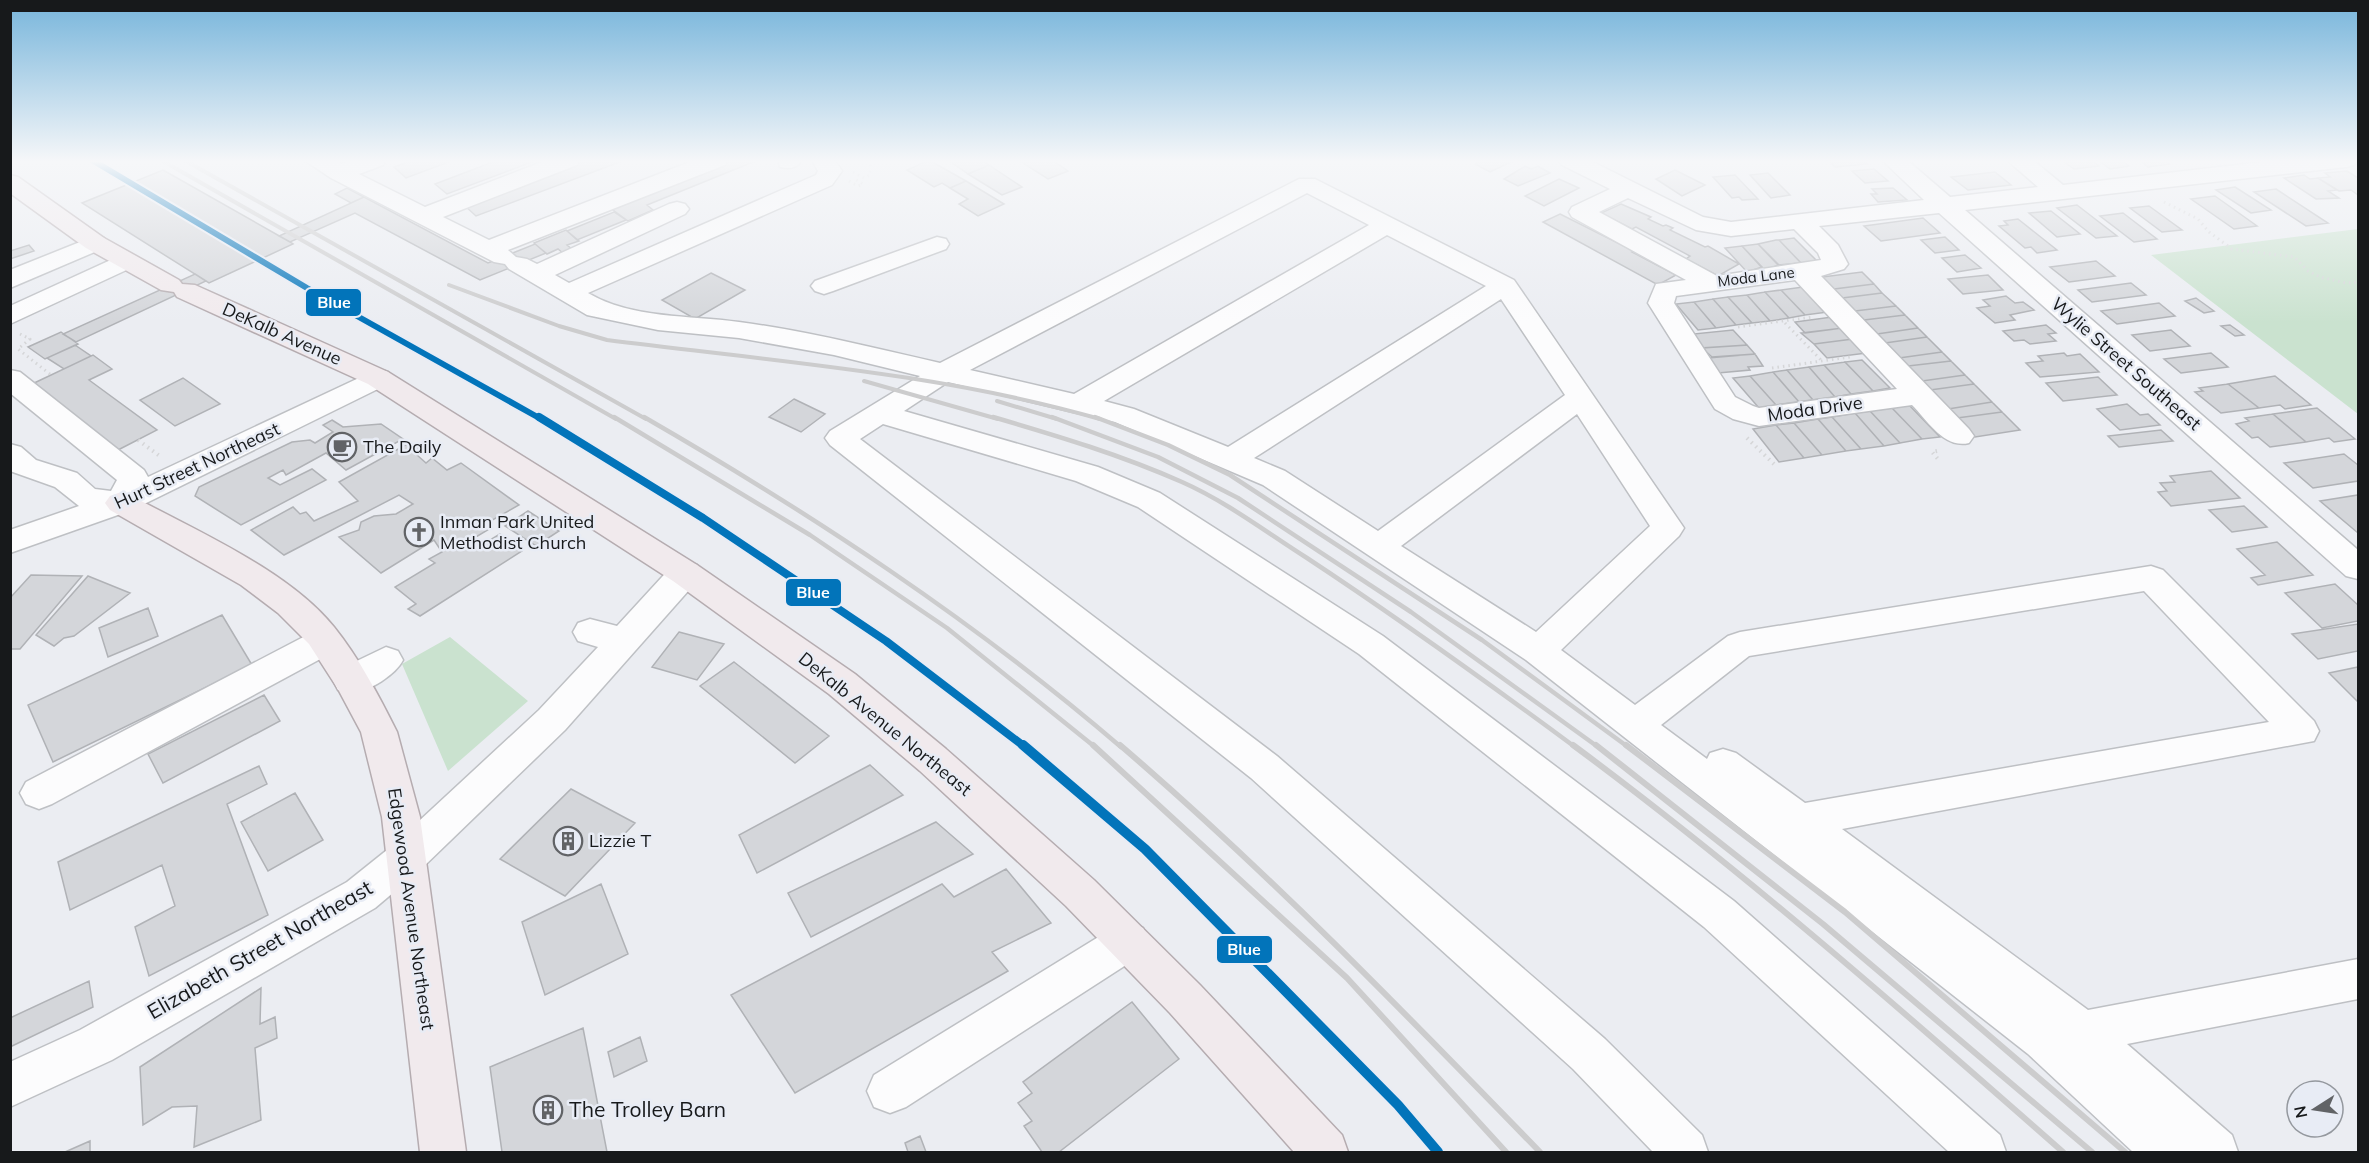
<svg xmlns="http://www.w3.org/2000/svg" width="2369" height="1163" font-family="Mulish,sans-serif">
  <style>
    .green { fill: #cae2cf }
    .building { fill: #d4d6da; stroke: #b0b2b6; stroke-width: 1.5 }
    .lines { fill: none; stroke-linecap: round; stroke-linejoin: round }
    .minor-casing { stroke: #bec0c4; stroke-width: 3 }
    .major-casing { stroke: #b5acb0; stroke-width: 3 }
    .path-far1 { stroke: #d5d6d8; stroke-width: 3; stroke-dasharray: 1.5 4; stroke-linecap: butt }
    .path { stroke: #d5d6d8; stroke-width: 4; stroke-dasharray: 1.5 4.5; stroke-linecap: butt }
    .minor { fill: #fcfcfd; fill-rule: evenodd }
    .major { fill: #f1eaed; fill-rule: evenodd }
    .rail-far2 { stroke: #cccccd; stroke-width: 4 }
    .rail-far1 { stroke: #cccccd; stroke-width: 4.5 }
    .rail { stroke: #cccccd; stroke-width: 6 }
    .path-bridge { stroke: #d5d6d8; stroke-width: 3; stroke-dasharray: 1.5 4; stroke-linecap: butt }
    .metro-1-far2-casing { stroke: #e8ecf5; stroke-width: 10 }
    .metro-1-far1-casing { stroke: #e8ecf5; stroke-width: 12 }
    .metro-1-casing { stroke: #e8ecf5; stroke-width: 14 }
    .metro-1-far2 { stroke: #0274ba; stroke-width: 6 }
    .metro-1-far1 { stroke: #0274ba; stroke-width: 8 }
    .metro-1 { stroke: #0274ba; stroke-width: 10 }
    .labels { text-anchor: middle; stroke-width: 5; stroke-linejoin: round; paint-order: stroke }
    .far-street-label { font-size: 15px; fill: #17191b; stroke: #e8ecf5 }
    .street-label { font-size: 18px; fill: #17191b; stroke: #e8ecf5 }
    .poi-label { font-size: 18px; fill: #17191b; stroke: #e8ecf5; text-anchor: start }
    .near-street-label { font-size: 21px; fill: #17191b; stroke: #e8ecf5 }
    .near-poi-label { font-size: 21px; fill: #17191b; stroke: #e8ecf5; text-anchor: start }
    .line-badge { stroke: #e8ecf5; stroke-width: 2 }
    .badge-label { font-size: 16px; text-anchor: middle; font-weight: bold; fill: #fff }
  </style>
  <rect width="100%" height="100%" fill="#ebedf2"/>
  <path class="green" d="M2358,229V414L2151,255Z
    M450,637L528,701L448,771L402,664Z"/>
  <path class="building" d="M413,160H454L406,178L394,167Z
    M498,160H537L447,194L435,184Z
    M586,160H625L476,216L464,205Z
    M726,160H758L647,205L653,210L628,221L609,207Z
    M929,160L966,181L950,188L942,183L934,187L907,170Z
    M948,160H982L989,165L968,174Z
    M1018,160H1052L1068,171L1048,179Z
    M1483,160H1515L1490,172L1475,164Z
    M1828,160H1863L1867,164L1835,167Z
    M2061,160H2091L2099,166L2074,169Z
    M2098,160H2121L2129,166L2110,169Z
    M2139,160H2163L2169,164L2148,167Z
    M989,165L1022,187L1002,195L968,174Z
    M1525,166L1531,169L1538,166L1550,173L1518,186L1504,179Z
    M1874,169L1888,181L1865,183L1852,171Z
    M163,170L290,242L293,244L209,283L82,203Z
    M1675,170L1705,185L1682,196L1656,179Z
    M2347,171L2358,178V195L2351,190L2339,191L2318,178L2330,177L2325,173Z
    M1995,172L2011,185L1968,190L1951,177Z
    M1768,173L1790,195L1771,198L1750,175Z
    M1735,175L1758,199L1742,200L1739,197L1732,198L1713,177Z
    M2304,175L2310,179L2318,178L2337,190L2328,191L2339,198L2316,199L2284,178Z
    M1559,179L1579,188L1544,206L1525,196Z
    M966,181L1004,204L978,216L959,204L968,199L950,188Z
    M2235,187L2271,210L2251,213L2216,190Z
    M347,188L362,196L364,197L351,203L335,194Z
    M1893,188L1907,200L1878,202L1871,194H1877L1872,189Z
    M2276,189L2328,223L2306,226L2254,192Z
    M2215,196L2257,226L2234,229L2191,199Z
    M364,197L488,263L535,244L546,253L480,280L355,213L290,242L279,236Z
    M1621,204L1651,217L1648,219L1663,226L1666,225L1673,228L1670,230L1705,247L1708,246L1739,264L1718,276L1686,259L1690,256L1636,227L1632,229L1601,213Z
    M2077,205L2117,236L2096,238L2057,208Z
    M2149,206L2182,230L2162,232L2130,208Z
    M2051,211L2080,234L2057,237L2029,213Z
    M614,212L626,220L577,240L567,231Z
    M2123,213L2157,239L2134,242L2100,216Z
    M1560,214L1634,251L1632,252L1676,275L1658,285L1543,222Z
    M1923,218L1940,233L1881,241L1864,226Z
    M2018,219L2057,250L2037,253L2031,247L2025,248L1999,226L2008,225L2004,221Z
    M566,230L579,241L567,245L573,250L564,254L558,249L547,254L534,243Z
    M1945,237L1959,250L1935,253L1921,240Z
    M1794,238L1817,261L1801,263L1779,240Z
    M1776,240H1779L1801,263L1778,265L1758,244Z
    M1758,244L1779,265L1764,270L1742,246Z
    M29,245L34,251L10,259V251Z
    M1742,246L1762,267L1747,272L1725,248Z
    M1965,255L1981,268L1957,272L1942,258Z
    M2096,261L2115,276L2069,282L2050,267Z
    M1862,272L1874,284L1834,289L1822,277Z
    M711,273L745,290L695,319L662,300Z
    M195,274L206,281L76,342L63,334Z
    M1988,275L2003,290L1963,294L1948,279Z
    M2131,283L2146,295L2092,302L2078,290Z
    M1874,284L1882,293L1842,298L1834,289Z
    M1803,287L1828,312L1805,315L1781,290Z
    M1781,290L1805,315L1789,318L1765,292Z
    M1765,292L1789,318L1770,321L1747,295Z
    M1882,293L1896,306L1855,311L1842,298Z
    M1747,295L1770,321L1752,323L1728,297Z
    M2006,296L2015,303L2023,302L2034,310L2010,315L2015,320L1995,323L1977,308L1990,306L1983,300Z
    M1728,297L1752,323L1736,325L1713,299Z
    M2196,298L2214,311L2204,313L2185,301Z
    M1713,299L1736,325L1716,328L1694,302Z
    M1694,302L1716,328L1698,330L1676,304Z
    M2159,303L2175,316L2117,324L2101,311Z
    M1896,306L1905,315L1864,320L1855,311Z
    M1905,315L1918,328L1877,334L1864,320Z
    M1832,317L1843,328L1805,333L1795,322Z
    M2046,325L2056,333L2048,334L2056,341L2030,344L2024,340L2014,341L2003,331Z
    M2230,325L2244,335L2235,336L2221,326Z
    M1843,328L1853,339L1814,344L1801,333Z
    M1918,328L1927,337L1885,343L1877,334Z
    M1733,330L1747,345L1702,348L1693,334Z
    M2171,330L2190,346L2150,351L2132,335Z
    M61,332L78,344L45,359L28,347Z
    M1927,337L1942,352L1899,358L1885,343Z
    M1853,339L1867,353L1827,358L1814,344Z
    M75,345L91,356L64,369L47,358Z
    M1747,345L1755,354L1712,357L1702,348Z
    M1942,352L1951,361L1908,366L1899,358Z
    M2064,353L2067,356L2080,354L2099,372L2040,377L2026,363L2043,361L2038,356Z
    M2211,353L2228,367L2181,373L2164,359Z
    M1755,354L1763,366L1748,367L1750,370L1718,373L1708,358Z
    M93,355L112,369L89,380L157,430L116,451L30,385Z
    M1862,360L1890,388L1873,391L1845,362Z
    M1951,361L1965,375L1922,381L1908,366Z
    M1845,362L1873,391L1851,394L1824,365Z
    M1824,365L1851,394L1835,397L1809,367Z
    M1809,367L1835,397L1813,400L1787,370Z
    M1787,370L1813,400L1799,402L1773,372Z
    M1773,372L1799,402L1776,405L1750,376Z
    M1965,375L1974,384L1930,390L1922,381Z
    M1750,376L1776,405L1759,408L1733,378Z
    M2275,376L2311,405L2285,409L2280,405L2259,408L2228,384Z
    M2098,377L2117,395L2063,401L2046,383Z
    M183,378L220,404L175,426L140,400Z
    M1974,384L1992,402L1948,409L1930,390Z
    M2228,384L2259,408L2221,413L2195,392L2203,391L2199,388Z
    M794,399L825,414L801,432L769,417Z
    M1992,402L2002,412L1957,418L1948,409Z
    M2127,404L2140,415L2148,414L2160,425L2120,430L2097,409Z
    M1909,405L1940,437L1922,439L1892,408Z
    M1892,408L1922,439L1900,443L1870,411Z
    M2317,408L2355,439L2334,442L2329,438L2306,442L2273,414Z
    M1870,411L1900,443L1884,446L1855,413Z
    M2002,412L2020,430L1975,437L1957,418Z
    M1855,413L1884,446L1861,449L1832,417Z
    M2273,414L2306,442L2270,447L2258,437L2252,438L2236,424L2249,421L2245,418Z
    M1832,417L1861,449L1846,451L1818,419Z
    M1818,419L1846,451L1822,455L1794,423Z
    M332,420L343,427L381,424L403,439L346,470L326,453L286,475L283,470L268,478L280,485L312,469L326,480L241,525L195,496L199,487L292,442L310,440L315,443L333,432L323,425Z
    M1794,423L1822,455L1804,458L1776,425Z
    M1776,425L1804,458L1779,462L1753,429Z
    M2161,430L2173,441L2119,447L2108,436Z
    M409,443L425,451L417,455L426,463L432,458L447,470L461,463L519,505L485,524L491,528L469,541L477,548L500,534L522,551L420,616L408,609L416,604L395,587L435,563L429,559L442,552L434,540L381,573L339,537L359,530L361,522L374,516L396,514L413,504L399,495L284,555L251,530L293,507L300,514L306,512L314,521L358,501L339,482Z
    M2344,454L2358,465V481L2313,488L2284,463Z
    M2211,471L2240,498L2171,506L2158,492L2167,491L2160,483L2175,482L2170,476Z
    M2358,495V533L2320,501Z
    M2244,506L2267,527L2232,532L2209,510Z
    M528,511L559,531L536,546L505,526Z
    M2277,542L2313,575L2258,585L2251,578L2265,575L2237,549Z
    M31,575L82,576L20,649H10V598Z
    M88,576L130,593L74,636L64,638L54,646L36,635Z
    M2335,584L2358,605V621L2322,628L2285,593Z
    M148,608L158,636L108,657L99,628Z
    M222,615L252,665L53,762L28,705Z
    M2358,624V651L2318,659L2292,634Z
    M679,632L724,644L697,680L652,667Z
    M734,662L829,736L795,763L700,686Z
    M2358,667V702L2329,673Z
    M264,695L280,721L163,783L148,754Z
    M870,765L903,795L757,873L739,835Z
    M259,766L267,784L227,804L268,915L149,976L135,927L175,906L162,865L70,910L58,862Z
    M571,789L635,823L565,896L500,859Z
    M295,793L323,840L268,871L241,822Z
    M936,822L973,854L811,937L788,893Z
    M1006,869L1051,923L992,952L1008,971L795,1093L731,995L942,884L954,897Z
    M601,884L628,954L545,995L522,922Z
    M89,981L93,1007L10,1047V1018Z
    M261,988L260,1024L275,1017L277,1038L255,1048L261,1120L194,1147L197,1106L172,1107L143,1125L140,1067Z
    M1132,1002L1179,1059L1059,1152H1042L1024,1126L1032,1121L1018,1103L1032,1093L1023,1082Z
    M583,1028L607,1152H502L490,1067Z
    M640,1037L647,1061L614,1077L608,1052Z
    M920,1136L926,1152H908L905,1143Z
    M90,1141V1152H65Z"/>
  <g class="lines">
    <g class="minor-casing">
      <path id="minor" d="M304,160H334L341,164L352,160H386L383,165L359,174L425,207L547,160H580L577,165L443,217L489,240L695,160H728L725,165L508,250L516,257L527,259L537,264L669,204L677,202L685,204L689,209L685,214L555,275L569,283L816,175L818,171L812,160H835L842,171L832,185L588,293C632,319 689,315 739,322C807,331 874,348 940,363L1299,179H1315L1514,280L1684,528L1679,536L1561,650L1635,705L1728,636L1740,632L2151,566L2163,570L2314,721L2319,731L2314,741L1842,829L2088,1010L2358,959V999L2127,1044L2232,1135L2238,1152H2133L2028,1054L1526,660L1263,485L1115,422L948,382L904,411L1098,467L1160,493L1383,636L1734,901L2000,1135L2006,1152H1949L1704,927L1359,654L1138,507L1076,481L883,424L860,439L1277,756L1605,1039L1702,1135L1708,1152H1653L1573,1069L1251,778L830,445L825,438L830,431L920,376L834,355L739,338L658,330L587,315L509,269L505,264L494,262L331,178ZM1307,193L1369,225L1074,394L970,370ZM1387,235L1486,286L1228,447L1134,409L1104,401ZM1501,299L1565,395L1378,531L1285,471L1254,458ZM1577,414L1650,526L1536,632L1401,546ZM2144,591L2269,722L1805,803L1736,753L1723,749L1710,753L1707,759L1661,725L1749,656Z
        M778,160H802C796,169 789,169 780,167Z
        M1559,160H1589L1703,217L1731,222L1924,200L1882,160H1907L1950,197L2038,187L2007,160H2033L2063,185L2280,160H2357L2354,165L2346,167L1965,210L2358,550V579L2346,576L1939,213L1819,226L1838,245L1848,264L1844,269L1821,276L1969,429L1974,436L1969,443C1944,449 1928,421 1912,405L1759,426L1733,419L1715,409L1648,303L1656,284L1686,280L1572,217L1569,212L1572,207L1610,189L1562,165ZM1628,198L1696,230L1731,236L1794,229L1818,253L1821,260L1717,276L1599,212ZM1795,280L1897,389L1759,408L1753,406L1735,397L1674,303L1676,296Z
        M95,236L104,238L107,243L104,248L10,288V270Z
        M937,237L946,239L949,244L946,249L833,291L824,294L815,291L811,286L815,281Z
        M126,253L135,256L139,261L135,266L10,324V306Z
        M378,369L388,372L392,378L388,384L132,510L10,553V530L79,506L55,487L10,471V444L21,447L36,460L77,473L95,489L111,491L117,480L10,393V370L20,372L144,470L148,477Z
        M685,561L697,565L701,573L697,581L565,730L420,870L375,908L112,1060L10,1107V1062L80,1030L347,882L392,846L539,710L598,647L578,641L573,632L578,623L590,619L617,626L673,565Z
        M325,628L337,632L342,641L337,650L52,804L39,809L26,804L20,793L26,782L313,632Z
        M386,647L398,651L403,660C396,674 369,692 352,693C348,694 343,691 338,690L333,680L338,670Z
        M1128,922L1143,928L1149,941L1143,954L906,1107L890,1113L874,1107L867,1091L874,1075L1113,928Z"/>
    </g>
    <g class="major-casing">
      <path id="major" d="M10,175L18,177L104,238L179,280L182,284L195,285L388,372L697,565L855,674L946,749L1094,880L1200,985L1342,1135L1348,1152H1294L1170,1013L1066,906L920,771L829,694L673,581L368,384L177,297L174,292L161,290L86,248L10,193Z
        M121,492L132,496C196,531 288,570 334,627C359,658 379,696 397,732L420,817L466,1152H420L382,817L361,732L338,689L309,644L278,613L241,585L110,510L105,503L110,496Z"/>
    </g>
    <path class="path-far1" d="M853,172L864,178L870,175V160
      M849,181L858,186L863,184L853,178
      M2164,202L2198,219L2209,232L2232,249L2294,257L2308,271L2320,277L2346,283L2358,282
      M200,230L232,250
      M175,240L219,221
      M189,249L233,229L257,243
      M189,249L214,264
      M1785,323L1821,360
      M1738,327L1812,317
      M20,334L30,339L18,349L51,375
      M1772,368L1850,357"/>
    <path class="path" d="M1747,438L1776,466
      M138,440L161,457
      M1937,451L1932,452L1938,459"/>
    <use href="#minor" class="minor"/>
    <use href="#major" class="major"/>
    <path class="rail-far2" d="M161,160L616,419
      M184,160L646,419
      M449,285L559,326L607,340C772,361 940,373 1100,419
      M864,381L998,419
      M997,401L1057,419"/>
    <path class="rail-far1" d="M614,417L810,535L947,628L1095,747
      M644,417C812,514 973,620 1121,747
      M993,417C1058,436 1121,455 1182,482C1227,502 1266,532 1307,558C1398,618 1487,682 1575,747
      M1052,417L1158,457L1238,498L1411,612L1598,747
      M1095,417L1168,445L1230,475L1482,640L1628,747"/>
    <path class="rail" d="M1093,745L1347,978L1506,1152
      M1120,745C1268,872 1404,1012 1540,1152
      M1573,745C1743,871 1904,1012 2063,1152
      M1596,745L1823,924L2092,1152
      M1626,745L1845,912L2125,1152"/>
    <path class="path-bridge" d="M204,262L257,239"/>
    <g class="metro-1-far2-casing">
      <path id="metro-1-far2" d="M92,160L307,288L541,419"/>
    </g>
    <g class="metro-1-far1-casing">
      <path id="metro-1-far1" d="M539,417L703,518L886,641L1025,747"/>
    </g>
    <g class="metro-1-casing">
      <path id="metro-1" d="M1023,745L1145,849L1398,1105L1438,1152"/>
    </g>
    <use href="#metro-1-far2" class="metro-1-far2"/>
    <use href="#metro-1-far1" class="metro-1-far1"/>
    <use href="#metro-1" class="metro-1"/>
  </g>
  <linearGradient id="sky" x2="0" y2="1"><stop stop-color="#77b5db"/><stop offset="0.5" stop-color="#f6f7f9"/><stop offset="1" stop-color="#f6f7f9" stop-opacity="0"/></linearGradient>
  <rect width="2369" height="323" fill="url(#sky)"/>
  <defs>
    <g id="cafe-ring" transform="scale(1.5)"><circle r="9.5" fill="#e8ecf5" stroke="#616366" stroke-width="1.5"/><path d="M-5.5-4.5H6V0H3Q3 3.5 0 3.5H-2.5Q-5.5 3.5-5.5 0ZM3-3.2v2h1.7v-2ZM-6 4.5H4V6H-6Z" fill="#616366"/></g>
    <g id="church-ring" transform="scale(1.5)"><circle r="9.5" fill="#e8ecf5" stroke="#616366" stroke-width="1.5"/><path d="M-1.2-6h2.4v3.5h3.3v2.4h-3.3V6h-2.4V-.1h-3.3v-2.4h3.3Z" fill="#616366"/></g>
    <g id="building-ring" transform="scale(1.5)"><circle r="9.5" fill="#e8ecf5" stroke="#616366" stroke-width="1.5"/><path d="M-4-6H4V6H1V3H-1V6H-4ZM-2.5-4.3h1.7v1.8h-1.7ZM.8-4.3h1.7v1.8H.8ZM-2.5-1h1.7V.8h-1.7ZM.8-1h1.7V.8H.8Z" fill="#616366"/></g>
  </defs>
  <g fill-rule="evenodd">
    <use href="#cafe-ring" x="342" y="447"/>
    <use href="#church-ring" x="419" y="532"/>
    <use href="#building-ring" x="568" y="841"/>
    <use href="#building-ring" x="548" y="1110"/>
  </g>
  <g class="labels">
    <g class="far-street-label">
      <text transform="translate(1756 277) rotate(-7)" y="5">Moda Lane</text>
    </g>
    <g class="street-label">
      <text transform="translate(282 334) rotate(24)" y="6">DeKalb Avenue</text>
      <text transform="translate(2126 364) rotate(41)" y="6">Wylie Street Southeast</text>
      <text transform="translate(1815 409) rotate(-8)" y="6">Moda Drive</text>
      <text transform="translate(197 466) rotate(-25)" y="6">Hurt Street Northeast</text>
      <text transform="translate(885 724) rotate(39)" y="6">DeKalb Avenue Northeast</text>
      <text transform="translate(411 909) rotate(82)" y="6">Edgewood Avenue Northeast</text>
    </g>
    <g class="poi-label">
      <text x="363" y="453">The Daily</text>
      <text x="440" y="528">Inman Park United<tspan x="440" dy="21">Methodist Church</tspan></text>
      <text x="589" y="847">Lizzie T</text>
    </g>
    <g class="near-street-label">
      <text transform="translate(260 950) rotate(-30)" y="7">Elizabeth Street Northeast</text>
    </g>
    <g class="near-poi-label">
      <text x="569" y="1117">The Trolley Barn</text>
    </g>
  </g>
  <g class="line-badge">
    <rect x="305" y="288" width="57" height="29" rx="6" fill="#0274ba"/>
    <rect x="785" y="578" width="57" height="29" rx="6" fill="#0274ba"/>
    <rect x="1216" y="935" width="57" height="29" rx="6" fill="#0274ba"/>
  </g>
  <g class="badge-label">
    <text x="334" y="308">Blue</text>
    <text x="813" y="598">Blue</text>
    <text x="1244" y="955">Blue</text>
  </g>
  <rect width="2369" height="1163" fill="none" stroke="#17191b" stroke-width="24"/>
  <g transform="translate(2315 1109) rotate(258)"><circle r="28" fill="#e8ecf5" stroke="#94989e" stroke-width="1.5"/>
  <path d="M0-4.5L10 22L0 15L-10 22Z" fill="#616366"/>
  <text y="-9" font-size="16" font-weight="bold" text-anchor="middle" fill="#17191b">N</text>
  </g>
</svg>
